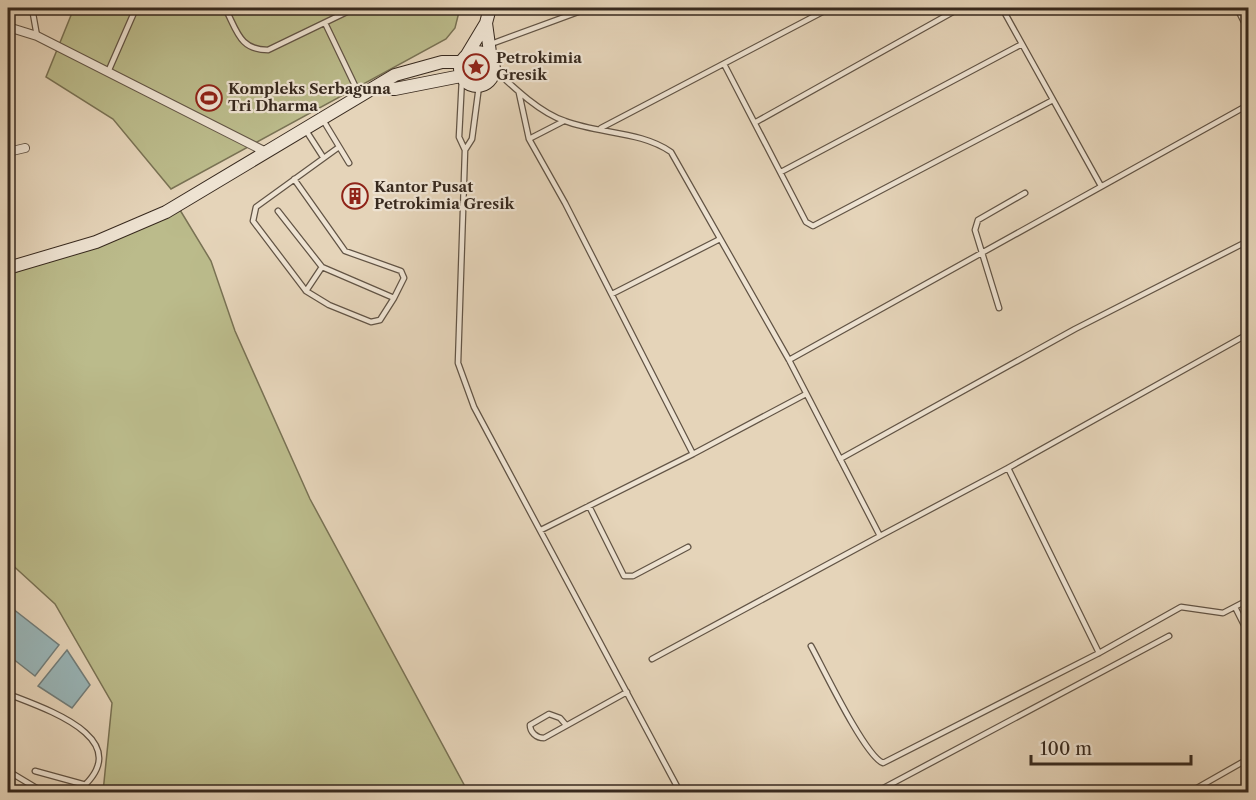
<svg xmlns="http://www.w3.org/2000/svg" width="1256" height="800" font-family="'Libre Caslon Text',serif">
  <style>
    .green { fill: #bbbb8b; stroke: #797254; stroke-width: 1.5 }
    .water { fill: #99b6b9; stroke: #727e7b; stroke-width: 1.5 }
    .lines { fill: none; stroke-linecap: round; stroke-linejoin: round }
    .service-casing { stroke: #625445; stroke-width: 7 }
    .minor-casing { stroke: #625445; stroke-width: 10 }
    .secondary-casing { stroke: #37291e; stroke-width: 14 }
    .service { stroke: #eee3d2; stroke-width: 4.5 }
    .minor { stroke: #eee3d2; stroke-width: 8 }
    .secondary { stroke: #eee3d2; stroke-width: 12 }
    .labels { text-anchor: middle; stroke-width: 4.5; stroke-linejoin: round; paint-order: stroke }
    .poi-label { font-size: 15px; font-weight: bold; fill: #37291e; stroke: #eee3d2; text-anchor: start }
  </style>
  <rect width="100%" height="100%" fill="#e5d4b9"/>
  <filter id="stains"><feTurbulence type="fractalNoise" baseFrequency=".00333" numOctaves="4"/><feColorMatrix values="0 0 0 0 .2 0 0 0 0 .09 0 0 0 0 .02 0 0 0 .5 -.17"/></filter>
  <radialGradient id="worn" r=".72"><stop offset=".6" stop-color="#630" stop-opacity="0"/><stop offset="1" stop-color="#630" stop-opacity=".3"/></radialGradient>
  <path class="green" d="M74,8H460L455,28L446,39L171,189L113,119L46,77Z
    M180,210L211,261L235,331L310,499L468,792H103L112,703L55,604L8,561V275Z"/>
  <path class="water" d="M8,605L59,645L35,676L8,655Z
    M67,650L90,685L72,708L38,686Z"/>
  <g class="lines">
    <g class="service-casing">
      <path id="service" d="M32,8L37,36
        M225,8C237,30 239,50 268,50L355,8
        M1002,8L1101,186
        M1237,8L1248,30
        M325,23L360,96
        M491,44L589,8
        M724,64L806,222L813,226L1053,100
        M494,69C513,87 540,113 565,121C599,134 641,131 671,152L789,360L880,536L1008,468L1099,653
        M108,72L136,8
        M462,78L459,137L465,150L458,363L474,407L680,792
        M519,93L529,139L565,203L693,454L806,394
        M323,120L349,163
        M756,122L960,8
        M601,128L830,8
        M305,129L323,157
        M529,139L564,121
        M465,150L472,139L479,86
        M781,172L1022,44
        M294,179L345,251L401,271L404,278L394,298
        M278,211L322,267L394,298L380,320L371,322L329,305L306,291L253,221L256,207L339,147
        M306,291L322,267
        M612,294L720,239
        M999,308L975,230L978,220L1025,193
        M789,360L1248,105
        M840,459L1075,329L1248,241
        M1008,468L1248,334
        M589,506L624,576H633L688,547
        M541,530L693,454
        M1235,607L1248,633
        M811,646C823,668 865,756 883,763L1099,653L1181,607L1223,613L1248,600
        M652,659L880,536
        M8,694C46,709 142,740 77,792
        M566,725L560,718L549,714L530,725C530,732 536,738 544,738L627,692
        M8,759L11,761
        M8,771L43,792
        M35,771L86,785
        M876,792L1169,636
        M1190,792L1248,759"/>
    </g>
    <g class="minor-casing">
      <path id="minor" d="M8,27L37,36L266,152
        M8,152L25,148"/>
    </g>
    <g class="secondary-casing">
      <path id="secondary" d="M486,23L491,60
        M460 69a17 17 0 1 1 34 0a17 17 0 1 1-34 0Z
        M465,58L486,23L490,8
        M374,89H395L461,76
        M8,268L96,242L166,212L395,75L442,62H461"/>
    </g>
    <use href="#service" class="service"/>
    <use href="#minor" class="minor"/>
    <use href="#secondary" class="secondary"/>
  </g>
  <defs>
    <g id="sight-ring" transform="scale(1.35)"><circle r="9.5" fill="#eee3d2" stroke="#8f2418" stroke-width="1.5"/><path d="M0-6L1.8-2.2L6-1.7L2.9 1.2L3.7 5.4L0 3.3L-3.7 5.4L-2.9 1.2L-6-1.7L-1.8-2.2Z" fill="#8f2418"/></g>
    <g id="stadium-ring" transform="scale(1.35)"><circle r="9.5" fill="#eee3d2" stroke="#8f2418" stroke-width="1.5"/><path d="M0-5a6.5 5 0 1 0 0 10a6.5 5 0 1 0 0-10ZM-3.5-1.8h7v3.6h-7Z" fill="#8f2418"/></g>
    <g id="building-ring" transform="scale(1.35)"><circle r="9.5" fill="#eee3d2" stroke="#8f2418" stroke-width="1.5"/><path d="M-4-6H4V6H1V3H-1V6H-4ZM-2.5-4.3h1.7v1.8h-1.7ZM.8-4.3h1.7v1.8H.8ZM-2.5-1h1.7V.8h-1.7ZM.8-1h1.7V.8H.8Z" fill="#8f2418"/></g>
  </defs>
  <g fill-rule="evenodd">
    <use href="#sight-ring" x="476" y="67"/>
    <use href="#stadium-ring" x="209" y="98"/>
    <use href="#building-ring" x="355" y="196"/>
  </g>
  <g class="labels">
    <g class="poi-label">
      <text x="496" y="63">Petrokimia<tspan x="496" dy="17">Gresik</tspan></text>
      <text x="228" y="94">Kompleks Serbaguna<tspan x="228" dy="17">Tri Dharma</tspan></text>
      <text x="374" y="192">Kantor Pusat<tspan x="374" dy="17">Petrokimia Gresik</tspan></text>
    </g>
  </g>
  <rect width="1256" height="800" fill="none" stroke="#e5d4b9" stroke-width="30"/>
  <rect x="9" y="9" width="1238" height="782" fill="none" stroke="#37291e" stroke-width="3"/>
  <rect x="15" y="15" width="1226" height="770" fill="none" stroke="#37291e" stroke-width="1.5"/>
  <path d="M1031 755v9h160v-9" fill="none" stroke="#37291e" stroke-width="3"/>
  <text x="1040" y="755" font-size="18" fill="#37291e" stroke="#eee3d2" stroke-width="4.5" paint-order="stroke">100 m</text>
  <rect width="100%" height="100%" filter="url(#stains)"/>
  <rect width="100%" height="100%" fill="url(#worn)"/>
</svg>
